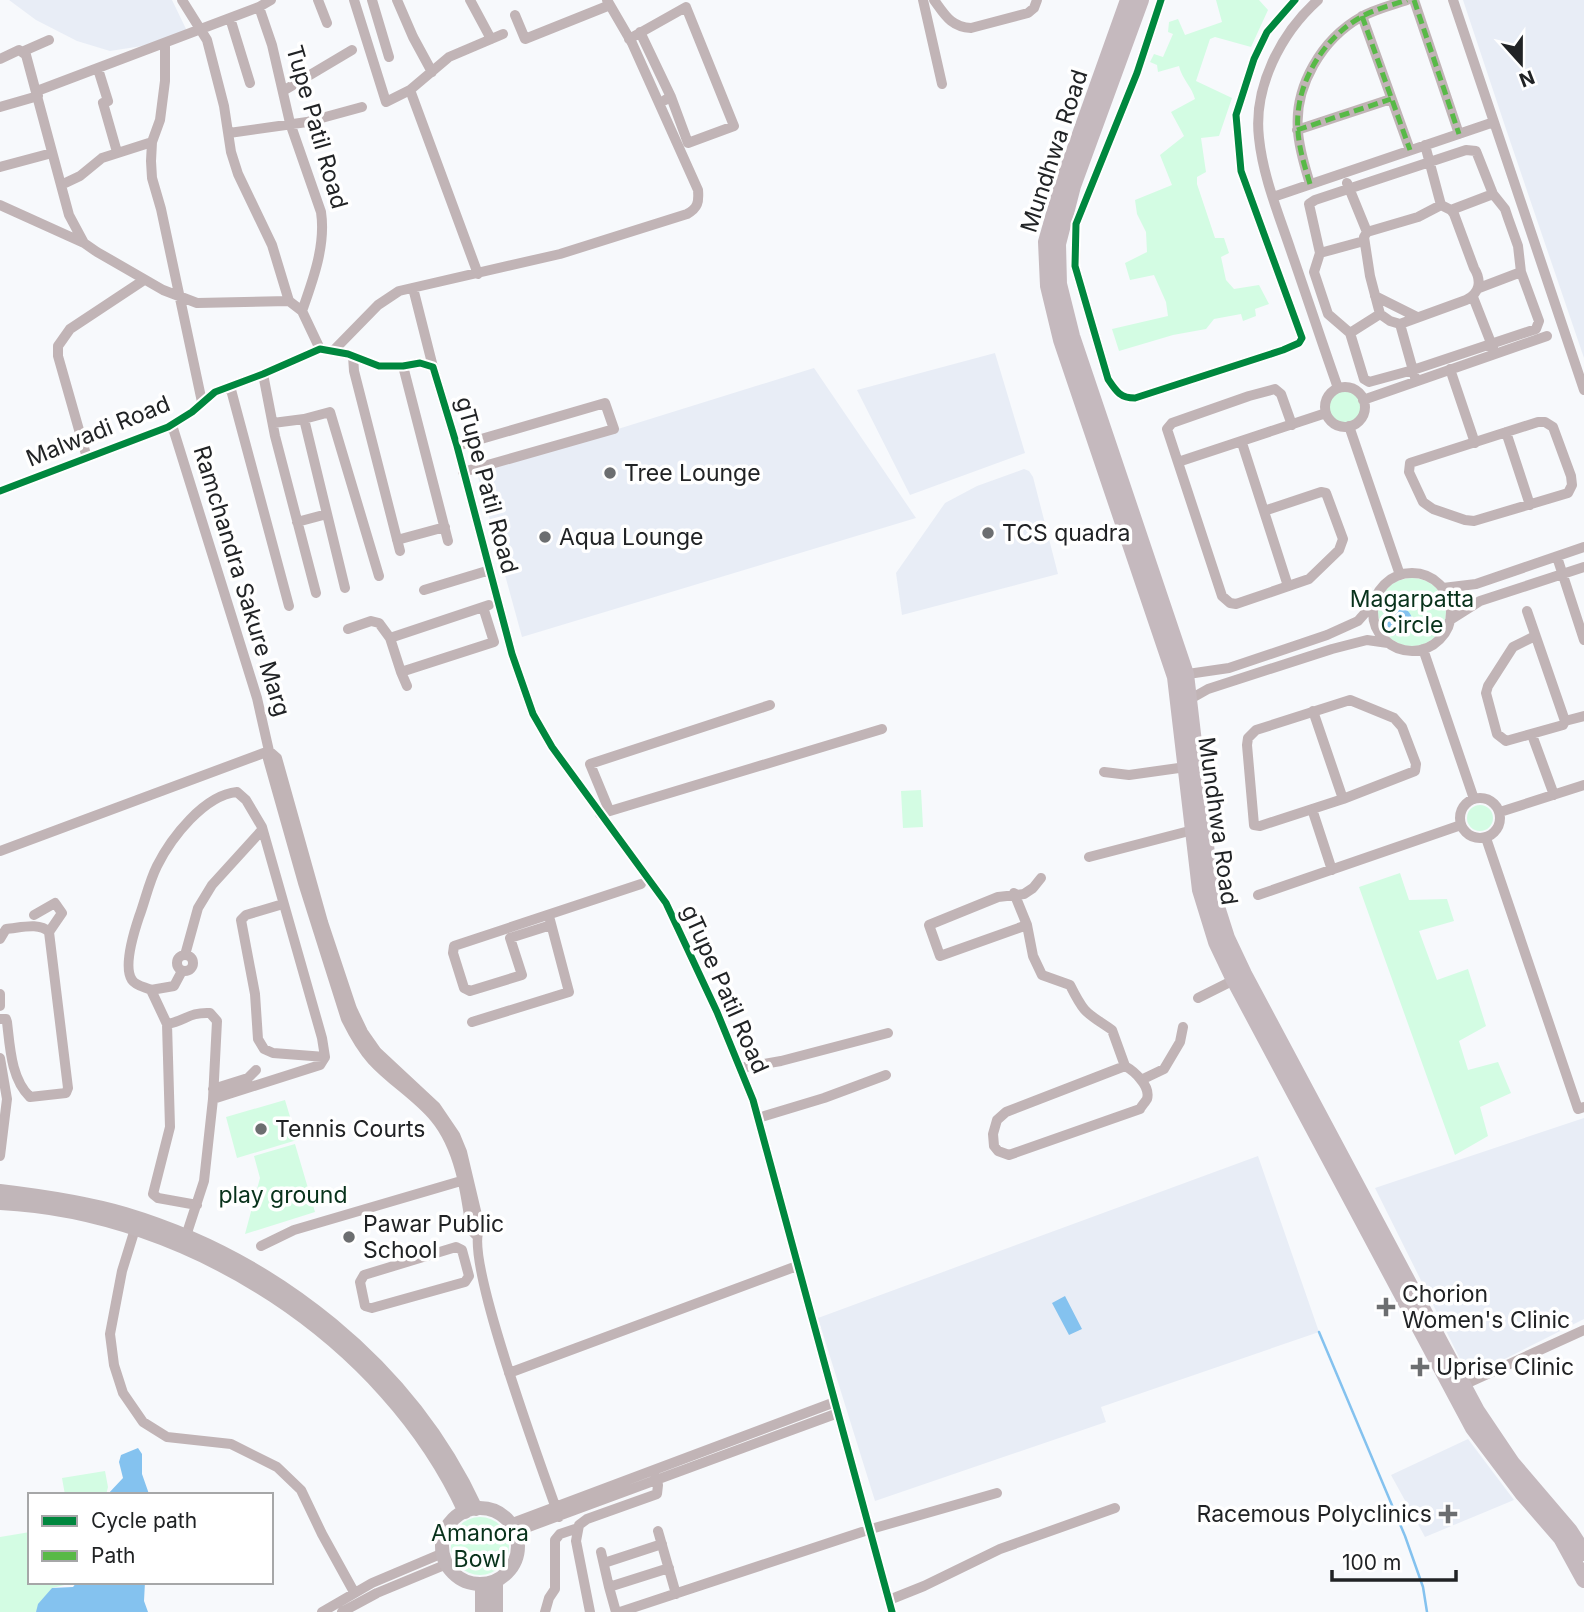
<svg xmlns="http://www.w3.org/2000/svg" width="1584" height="1612" font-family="Inter,sans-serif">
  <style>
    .built { fill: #e8edf6 }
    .green { fill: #d3fce3 }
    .water { fill: #84c2ef }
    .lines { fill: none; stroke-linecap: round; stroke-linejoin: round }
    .stream { stroke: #84c2ef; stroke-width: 2.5 }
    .minor { stroke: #c1b4b6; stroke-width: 10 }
    .major { stroke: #c1b6b9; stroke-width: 14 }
    .highway { stroke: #c5b9be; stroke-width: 16 }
    .quiet { stroke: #58b947; stroke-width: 5; stroke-dasharray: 10 5; stroke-linecap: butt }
    .cycleway-casing { stroke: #fff; stroke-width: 11 }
    .cycleway { stroke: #00873e; stroke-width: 7 }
    .poi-dot { fill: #6c6e70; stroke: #fff; stroke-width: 2.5 }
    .labels { text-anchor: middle; stroke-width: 7; stroke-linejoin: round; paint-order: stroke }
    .street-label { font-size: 23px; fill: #212325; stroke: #fff }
    .poi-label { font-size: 23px; fill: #212325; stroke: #fff; text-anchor: start }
    .park-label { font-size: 23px; fill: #08321b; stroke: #fff }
  </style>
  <rect width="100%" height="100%" fill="#f7f9fc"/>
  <path class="built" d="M9,0H172L187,31L142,46L110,51L77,41L36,20Z
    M1463,0H1584V358L1507,132Z
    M995,353L1025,453L910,495L857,390Z
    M814,368L916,518L522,637L477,473Z
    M1024,469L1029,471L1033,477L1058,574L902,615L896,573L945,503L977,486Z
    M1584,1118V1319L1469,1377L1375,1188Z
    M1258,1156L1319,1332L1101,1407L1106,1422L875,1501L818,1318Z
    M1468,1439L1514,1500L1425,1537L1391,1475Z"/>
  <path class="green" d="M1216,0H1259L1268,10L1251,47L1215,37L1210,39L1196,81L1232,98L1219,136L1201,138L1206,172L1197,177V184L1215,238H1224L1229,253L1221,257L1226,280L1234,289L1259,285L1269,304L1255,309L1256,316L1243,321L1241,314L1214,319L1206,329L1173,335L1119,351L1112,329L1168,316L1166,302L1154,275L1130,280L1125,263L1147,252L1146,232L1137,214L1135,200L1172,185L1160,155L1184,136L1171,112L1195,99C1192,87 1182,79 1179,66L1158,72L1157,65L1150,62L1154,54L1163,57L1173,34L1168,32L1169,22L1178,19L1185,35L1222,22Z
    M1329 407a16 16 0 1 1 32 0a16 16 0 1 1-32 0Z
    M1378 612a34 34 0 1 1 68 0a34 34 0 1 1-68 0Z
    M921,790L923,827L903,828L901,791Z
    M1467 818a13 13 0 1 1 26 0a13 13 0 1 1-26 0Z
    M1400,873L1409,900L1447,899L1454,921L1419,931L1437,980L1468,969L1486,1026L1459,1041L1468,1070L1498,1062L1511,1093L1480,1107L1488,1136L1455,1155L1359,887Z
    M285,1100L297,1140L237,1158L226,1117Z
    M295,1144L315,1212L245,1234L260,1178L254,1156Z
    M105,1471L108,1487L106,1495H65L62,1478Z
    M451 1546a29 29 0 1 1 58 0a29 29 0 1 1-58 0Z
    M30,1532V1582H77L52,1588L36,1612H0V1537Z"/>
  <path class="water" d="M1384 621a14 14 0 1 1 28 0a14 14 0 1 1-28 0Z
    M1065,1296L1082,1329L1069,1335L1052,1303Z
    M138,1448L142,1454V1474L149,1494L153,1495H107L123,1478L119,1462L121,1455Z
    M77,1582H145L144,1601L148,1612H36L38,1604L52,1588L73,1587Z"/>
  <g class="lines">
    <path class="stream" d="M1319,1332L1405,1536L1423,1587L1427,1612"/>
    <path class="minor" d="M182,0L207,40L224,106L231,152L238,174L272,245L289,301
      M318,0L327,23
      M354,0L386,102L410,90L449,57L503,34
      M372,0L389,57
      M397,0L413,37L432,72
      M470,0L491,39
      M923,0L942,84
      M934,0C945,15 951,27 971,28L1028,13L1034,8L1037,0
      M1161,0L1137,73L1076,224L1075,266L1108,379C1116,391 1120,398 1135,398L1283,350L1299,343L1302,338L1241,171L1236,115L1254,59L1267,32L1295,0
      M1318,0C1281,33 1253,87 1259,138C1263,177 1279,215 1291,251C1307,297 1322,343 1338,388
      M1414,0L1459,134
      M1453,0L1584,390
      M259,7L272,45L290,123L321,212C326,245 313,280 302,311
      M515,15L525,39L610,5
      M1362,16L1410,150
      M230,18L250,83
      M640,32L671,97L665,100
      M629,39L686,7L734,126L688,143L671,97
      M165,43V81L160,120L152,142L151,161L152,178L161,209L202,402
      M24,51L49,40
      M0,59L19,50L26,55L69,215L84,243L97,252L163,290L197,303L289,301L302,311L320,349
      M98,69L108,101L103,103L117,152
      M410,90L478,274
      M37,91L259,7L271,0
      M283,91L352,50
      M0,107L38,96
      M1297,130L1391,99
      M229,133L307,122L362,107
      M1425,145L1441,205
      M0,167L52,153
      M1347,183L1367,232
      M1310,184C1305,167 1299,149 1298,131C1294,86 1322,39 1361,17C1375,9 1392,5 1407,0
      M61,185L80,176L102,158L152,142
      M1273,197L1494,122
      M0,205L84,243
      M1451,210L1493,194
      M1364,241L1320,253L1309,204L1315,200L1466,150L1476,151L1493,194L1505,209L1508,218L1518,246L1521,272
      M1320,253L1314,272L1328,314L1350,333L1380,314L1390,321L1400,324L1416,381
      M413,288L433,367
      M1375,296L1417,317
      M1473,297L1493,348
      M1380,314L1370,276L1364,237L1367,232L1418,217L1441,205L1451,210L1454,214L1474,268C1482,281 1480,293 1466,300L1400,324
      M1350,333L1364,379L1369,382L1413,370L1536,329L1539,321L1521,272L1479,288
      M334,350L378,305L399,291L560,254L687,214C698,208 699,202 698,190L632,43L607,0
      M353,356L354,371L400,551
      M403,366L448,541
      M1450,369L1475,443
      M263,374L275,436L316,593
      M230,386L289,606
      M1325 407a20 20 0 1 1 40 0a20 20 0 1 1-40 0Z
      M1363,400L1547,336
      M304,419L330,412L379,576
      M1538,422H1545L1553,427L1571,476L1572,485L1568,493L1474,521L1465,520L1433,509L1423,502L1409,472L1410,463Z
      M273,423L304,419L345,588
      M172,425L257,698L269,751L268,759L303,883L346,1019C353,1033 361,1048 372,1060C391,1081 417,1096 435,1118C460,1148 466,1194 471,1230L476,1235
      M1349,426L1400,575
      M1506,432L1530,505
      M1242,443L1288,586
      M457,446L605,403L614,429L463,472
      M87,458L58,356V346L70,329L144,280
      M1178,462L1326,413
      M0,491L168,427L192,412L215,392L263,374L320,349L348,354L379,366H403L420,363L433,367L457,446L512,654L533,714L552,747L666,903L717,1012L753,1100L892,1612
      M1264,511L1321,492L1326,493L1343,539L1339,550L1309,579L1236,604L1230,603L1222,596L1167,429L1172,423L1249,396L1275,389L1281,394L1292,425
      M297,522L327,514
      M397,540L445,527
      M1557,557L1584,640
      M1373 612a39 39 0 1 1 78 0a39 39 0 1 1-78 0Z
      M1443,588L1476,584L1584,547
      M424,590L490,570
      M1527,611L1565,721L1563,725L1506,741L1497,734L1486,693L1488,686L1513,647L1535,636
      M1450,620L1480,601L1584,567
      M348,629L371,621L379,623L390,638L401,672L494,642L483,607
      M390,638L489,605
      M1423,649L1474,799
      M401,672L407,686
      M1181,675L1229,668L1327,635L1358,621L1373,604
      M1350,700L1394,718L1402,727L1416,764L1415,771L1343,799L1260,826L1254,825L1247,745L1248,738L1256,730Z
      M1185,702L1208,689L1332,649L1367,640L1388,643
      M1313,711L1343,799
      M1565,721L1584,716
      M1532,735L1554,795
      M269,751L277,758L323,922L352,1009L363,1032L377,1052L436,1107L455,1135L462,1152L480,1228C462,1256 545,1476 559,1517
      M1104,772L1129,775L1186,767
      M1460 818a20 20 0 1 1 40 0a20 20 0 1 1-40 0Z
      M1312,809L1332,870
      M609,810L590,764L770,705
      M1500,812L1584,785
      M600,814L882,729
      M1486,838L1578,1109L1584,1107
      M0,851L269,751
      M1089,857L1193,830
      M1041,878L1033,888L1024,894L998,897L929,925L940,956L1027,925L1033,956L1042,975L1070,985C1085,1015 1086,1012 1112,1030L1125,1066L1006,1112L997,1120L993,1134L994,1146L998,1151L1009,1155L1140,1109C1140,1108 1146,1101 1147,1099C1151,1086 1134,1071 1125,1066
      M1014,893L1027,925
      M1258,895L1461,825
      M283,904L246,915L241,920L255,994L258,1039L264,1049L273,1053L325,1057
      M34,915L55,903L62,913L49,932
      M551,925L510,938L522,975L470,991L464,988L453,953L454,946L641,884
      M0,939L6,929C20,928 39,922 49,932L68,1088L66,1093L30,1097C11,1079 10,1047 7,1022L6,1019H0
      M177 963a8 8 0 1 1 16 0a8 8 0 1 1-16 0Z
      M185,955L198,908L212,885L262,830
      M151,990L174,986L182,971
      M0,994V1006
      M1198,998L1234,980
      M472,1022L569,992L550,920
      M167,1024C186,1021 188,1012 210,1013L217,1021L213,1099L204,1181L184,1242
      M0,1058L7,1099L0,1156
      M740,1068L781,1061L888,1033
      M1141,1080L1164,1069L1180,1042L1183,1027
      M213,1089L248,1078L256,1070
      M758,1118L824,1098L886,1075
      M197,1205L158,1198L153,1194L170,1127L167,1024L151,990C145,987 136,986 132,980C123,967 134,932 139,917C145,901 149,882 157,866C171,838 204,795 237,792L246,800L262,827L322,1038L325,1057L320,1065L213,1099
      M135,1229L122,1271L110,1334L114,1365L123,1393L143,1422L167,1437L231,1444L277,1467L301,1490L322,1534L354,1592
      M261,1246L294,1230L461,1181
      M456,1247L462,1250L469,1276L465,1282L372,1308L365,1306L360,1282L364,1275Z
      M509,1373L797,1266
      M1459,1387L1584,1330
      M510,1524L835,1402
      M658,1531L676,1594
      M515,1532L838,1413
      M601,1552L609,1587
      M604,1563L662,1544
      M889,1600L924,1586L1000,1549L1115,1508
      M322,1612L372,1583L443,1553
      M342,1612L377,1593L447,1564
      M545,1612L549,1598L555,1589V1540L560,1534L578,1528
      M590,1612L576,1541L579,1525L587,1519L657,1494L658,1485L655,1475
      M616,1612L609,1587L669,1568
      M620,1612L871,1529L997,1493"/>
    <path class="major" d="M0,1191C42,1196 84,1202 125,1214C275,1259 410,1366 476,1509
      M0,1203C189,1212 386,1339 465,1512
      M442 1546a38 38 0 1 1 76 0a38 38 0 1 1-76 0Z
      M496,1581V1612
      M482,1584V1612"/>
    <path class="highway" d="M1128,0L1063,182L1046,242L1048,286L1061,340L1175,677L1200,890L1216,942L1234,980L1473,1428L1522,1493L1561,1538L1584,1580
      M1141,0L1073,186L1058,244L1059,284L1072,336L1186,674L1211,888L1227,938L1244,974L1477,1411L1512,1463L1570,1531L1584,1553"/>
    <path class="quiet" d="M1414,0L1459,134
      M1362,16L1410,150
      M1297,130L1391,99
      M1310,184C1305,167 1299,149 1298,131C1294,86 1322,39 1361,17C1375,9 1392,5 1407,0"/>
    <g class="cycleway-casing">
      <path id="cycleway" d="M1161,0L1137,73L1076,224L1075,266L1108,379C1116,391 1120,398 1135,398L1283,350L1299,343L1302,338L1241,171L1236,115L1254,59L1267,32L1295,0
        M0,491L168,427L192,412L215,392L263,374L320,349L348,354L379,366H403L420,363L433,367L457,446L512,654L533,714L552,747L666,903L717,1012L753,1100L892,1612"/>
    </g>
    <use href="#cycleway" class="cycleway"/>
  </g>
  <g class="poi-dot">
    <circle cx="610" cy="473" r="7"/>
    <circle cx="988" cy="533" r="7"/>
    <circle cx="545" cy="537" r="7"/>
    <circle cx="261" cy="1129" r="7"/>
    <circle cx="349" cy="1237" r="7"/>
    <path d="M1382.5 1296.5h7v7h7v7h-7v7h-7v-7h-7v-7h7z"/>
    <path d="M1416.5 1356.5h7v7h7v7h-7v7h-7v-7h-7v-7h7z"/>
    <path d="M1444.5 1503.5h7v7h7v7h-7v7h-7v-7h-7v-7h7z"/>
  </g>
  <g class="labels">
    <g class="street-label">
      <text transform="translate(317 127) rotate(74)" y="8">Tupe Patil Road</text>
      <text transform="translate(1054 151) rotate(-72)" y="8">Mundhwa Road</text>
      <text transform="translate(98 431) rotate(-22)" y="8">Malwadi Road</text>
      <text transform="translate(487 485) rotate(75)" y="8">gTupe Patil Road</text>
      <text transform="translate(242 581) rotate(73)" y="8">Ramchandra Sakure Marg</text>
      <text transform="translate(1218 821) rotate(82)" y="8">Mundhwa Road</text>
      <text transform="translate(725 989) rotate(66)" y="8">gTupe Patil Road</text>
    </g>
    <g class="poi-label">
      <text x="624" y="481">Tree Lounge</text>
      <text x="1002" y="541">TCS quadra</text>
      <text x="559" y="545">Aqua Lounge</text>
      <text x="275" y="1137">Tennis Courts</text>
      <text x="363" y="1232">Pawar Public<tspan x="363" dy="26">School</tspan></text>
      <text x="1402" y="1302">Chorion<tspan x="1402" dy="26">Women's Clinic</tspan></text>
      <text x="1436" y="1375">Uprise Clinic</text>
      <text x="1432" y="1522" text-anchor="end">Racemous Polyclinics</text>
    </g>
    <g class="park-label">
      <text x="1412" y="607">Magarpatta<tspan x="1412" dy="26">Circle</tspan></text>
      <text x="283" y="1203">play ground</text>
      <text x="480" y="1541">Amanora<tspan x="480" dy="26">Bowl</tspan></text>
    </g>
  </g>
  <rect x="28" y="1493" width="245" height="91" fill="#ffffff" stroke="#a6a7a8" stroke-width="2"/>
  <rect x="42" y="1516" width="35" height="10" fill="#00873e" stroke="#a6a7a8" stroke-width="2"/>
  <text x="91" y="1528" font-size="21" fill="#212325">Cycle path</text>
  <rect x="42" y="1551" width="35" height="10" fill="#58b947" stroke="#a6a7a8" stroke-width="2"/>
  <text x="91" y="1563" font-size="21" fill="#212325">Path</text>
  <g transform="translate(1521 63) rotate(159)" stroke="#ffffff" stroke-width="5" paint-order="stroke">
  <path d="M0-5L12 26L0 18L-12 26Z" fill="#212325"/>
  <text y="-10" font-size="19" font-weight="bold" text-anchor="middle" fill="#212325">N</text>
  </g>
  <path d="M1332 1570v10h124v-10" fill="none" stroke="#212325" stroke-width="3.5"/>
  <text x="1342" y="1570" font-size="21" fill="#212325" stroke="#ffffff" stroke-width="5" paint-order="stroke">100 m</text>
</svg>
